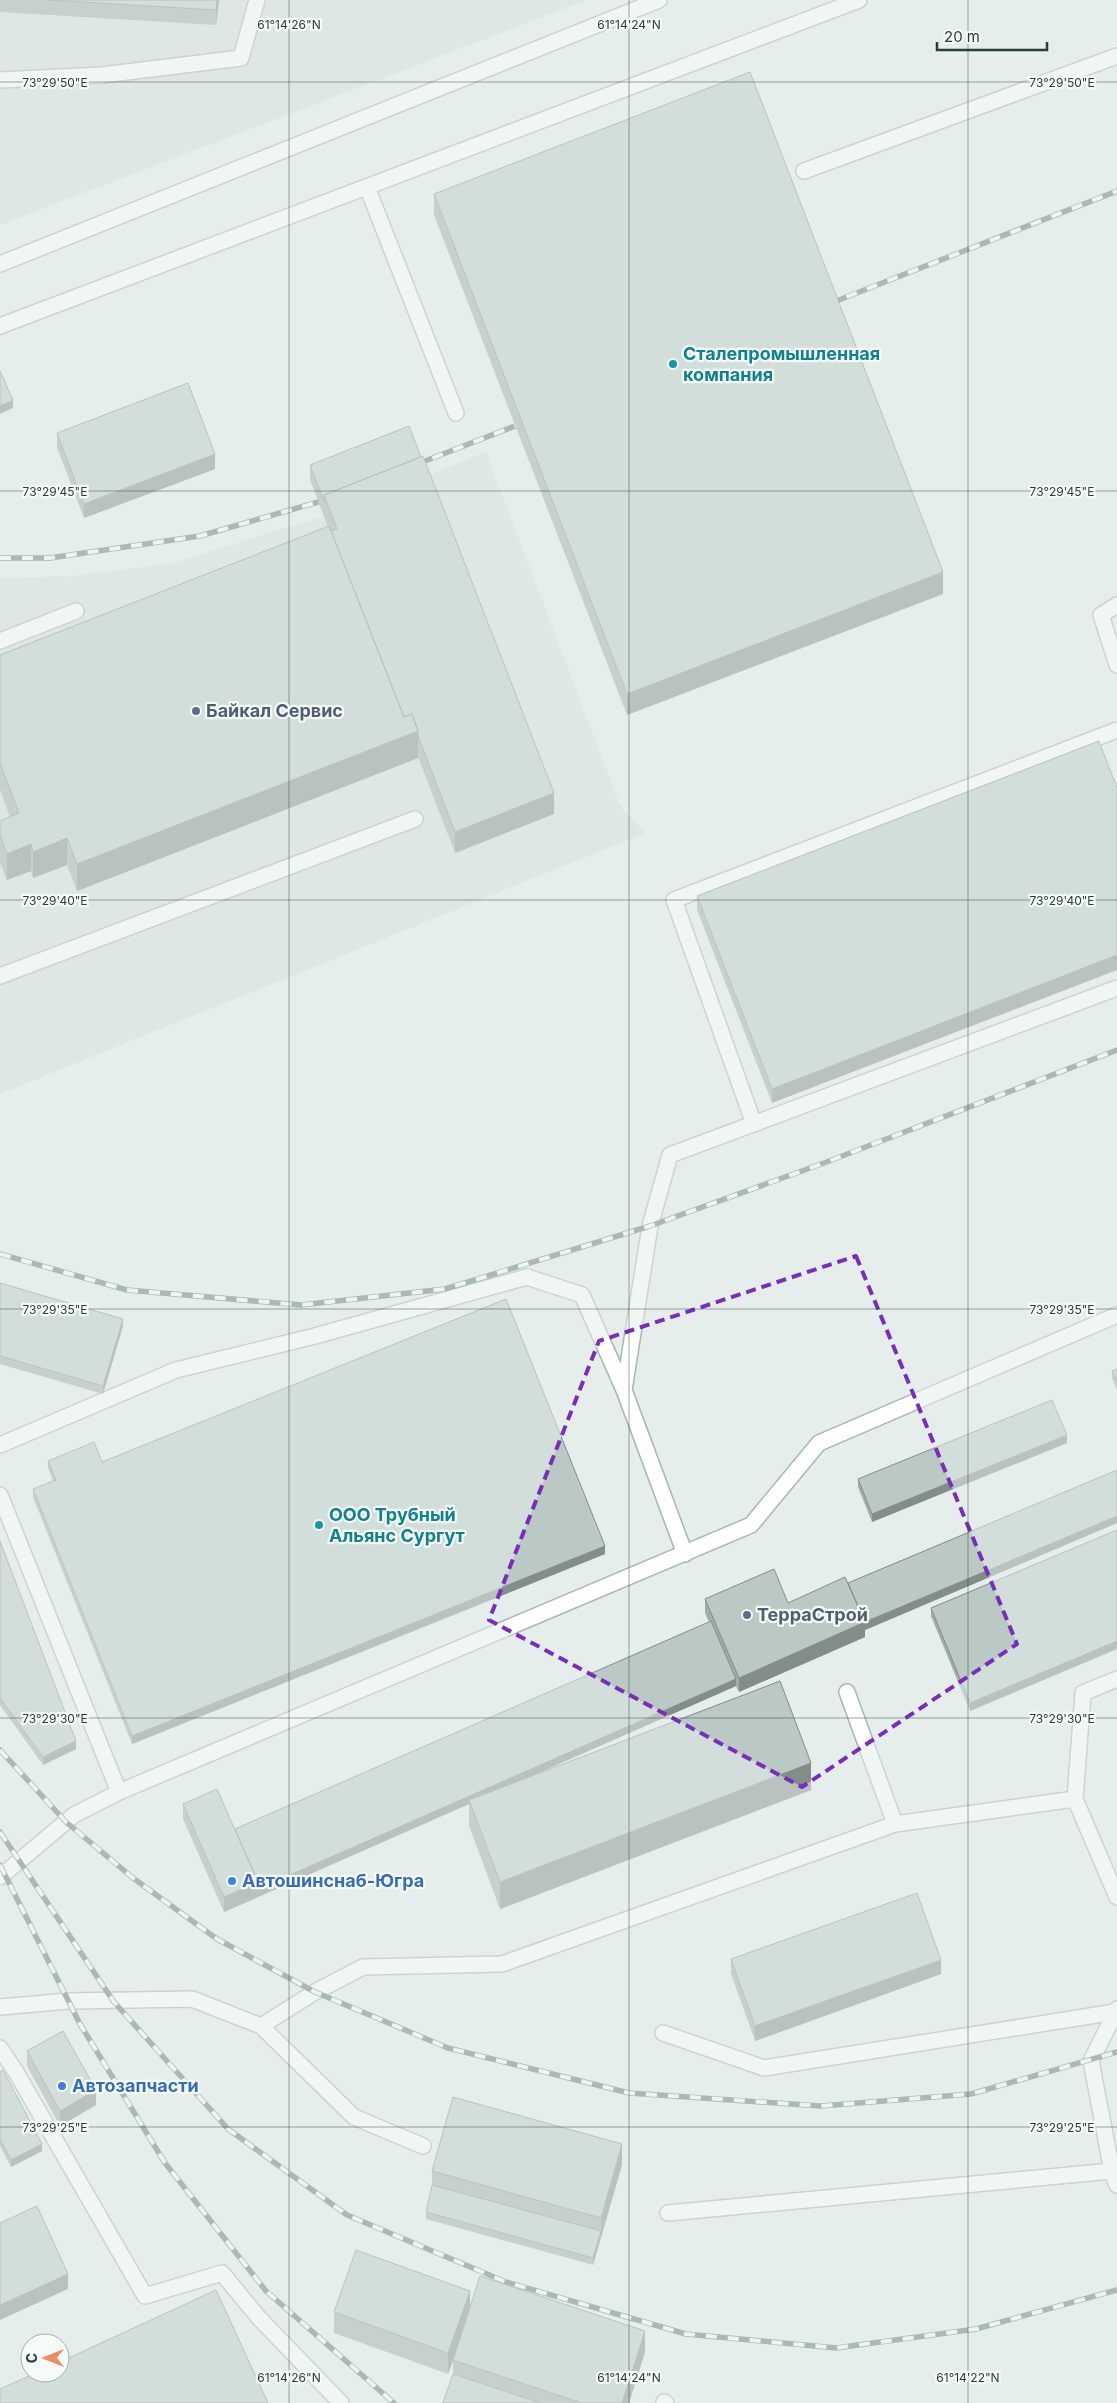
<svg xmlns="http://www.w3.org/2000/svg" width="1117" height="2403" font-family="Inter,sans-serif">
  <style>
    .built { fill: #d4deda }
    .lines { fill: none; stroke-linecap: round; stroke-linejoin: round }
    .minor-casing { stroke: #a8b6b2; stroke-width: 18 }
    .minor { stroke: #fff; stroke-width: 15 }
    .rail-casing { stroke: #607b75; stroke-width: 5.5 }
    .rail { stroke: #f6faf8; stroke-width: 4; stroke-dasharray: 11; stroke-linecap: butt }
    .wall { fill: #a1ada9 }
    .shaded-wall { fill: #838d89 }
    .building { fill: #bbc9c4; stroke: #838d89 }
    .marked { fill: none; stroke: #7b2cbf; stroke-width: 4; stroke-dasharray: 10 6; stroke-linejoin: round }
    .ticks { fill: none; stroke: #25403a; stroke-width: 1; stroke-opacity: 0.45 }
    .culture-dot { fill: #0f9aa8; stroke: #f6faf8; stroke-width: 2 }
    .service-dot { fill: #5c6f8a; stroke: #f6faf8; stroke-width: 2 }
    .shop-dot { fill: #3f7fe0; stroke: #f6faf8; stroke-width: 2 }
    .labels { text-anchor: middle; stroke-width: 4.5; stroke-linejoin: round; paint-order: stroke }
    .culture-label { font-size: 18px; font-weight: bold; fill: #0d838f; stroke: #f6faf8; text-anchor: start }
    .service-label { font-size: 18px; font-weight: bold; fill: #4e5e75; stroke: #f6faf8; text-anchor: start }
    .shop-label { font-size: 18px; font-weight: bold; fill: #366cbe; stroke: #f6faf8; text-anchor: start }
    .ticks-label { font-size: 12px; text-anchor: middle; fill: #25403a; stroke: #f6faf8; stroke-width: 4.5; stroke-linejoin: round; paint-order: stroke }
  </style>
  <rect width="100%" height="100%" fill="#e6eeeb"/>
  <path class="built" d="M0,0H587L0,225Z
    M486,452L620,805L645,833L0,1094V578L74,576L170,564L324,516Z"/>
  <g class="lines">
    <g class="minor-casing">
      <path id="minor" d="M0,80L102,75L241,58L257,0
        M804,171L1117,56
        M367,187L456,413
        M0,264L659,0
        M0,326L859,0
        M1117,605L1101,615L1117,665
        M0,641L76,611
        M0,976L415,819
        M754,1124L674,900L1117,730
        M624,1390L650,1226L670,1155L1117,988
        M0,1445L176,1370L315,1336L527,1277L582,1295L624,1390L685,1554
        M0,1495L119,1792
        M847,1692L895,1824
        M1075,1799L1083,1693L1117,1679
        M0,1877L74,1815L119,1792L751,1525L819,1443L1117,1315
        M0,2007L68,2001L192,1999L261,2026L354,2117L423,2146
        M1117,2009L1091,2061L1112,2171L1117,2185
        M261,2026L315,1992L363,1967L502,1964L895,1824L1075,1799L1117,1897
        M663,2033L764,2068L1115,2012
        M0,2048L16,2072L145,2296L222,2273L259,2318L341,2403
        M668,2213L1112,2171
        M664,2402L666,2403"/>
    </g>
    <use href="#minor" class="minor"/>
    <g class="rail-casing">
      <path id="rail" d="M826,305L1117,191
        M412,466L528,421
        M0,558H50L200,536L332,498
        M0,1254L127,1290L301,1305L445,1289L650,1226L824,1163L1117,1050
        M0,1750L66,1822L133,1878L217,1939L315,1992L448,2048L629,2093L821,2106L971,2094L1117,2052
        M0,1832L114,2002L228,2129L347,2215L506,2282L686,2334L836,2348L976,2329L1117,2290
        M0,1865L80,2024L165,2163L266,2291L394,2403"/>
    </g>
    <use href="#rail" class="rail"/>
  </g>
  <path class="wall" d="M0,0H219L216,25L0,12Z
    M434,194L943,594L627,715L434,215Z
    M57,433L215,469L84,518L57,448Z
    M310,465L554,814L455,853L418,757V758L77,891L67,865L33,878L31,871L7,880L0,863V821L10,817L0,790V655L328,527L310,480Z
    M1099,741L772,1103L697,910V896Z
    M0,1283L123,1326L103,1394L0,1364Z
    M1117,1369V1390L1112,1378V1371Z
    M1067,1443L872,1522L858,1487V1479Z
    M48,1461L102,1462L605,1554L132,1744L33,1497V1489L53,1481L48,1468Z
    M1117,1470V1523L865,1630V1637L739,1692L736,1686L541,1772L811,1790L500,1909L469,1826V1804L224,1912L183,1819V1804L235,1829L709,1622L705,1613V1599L788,1603L848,1583Z
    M1117,1530V1649L970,1711L931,1616V1608Z
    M0,1541L76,1749L43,1765L0,1705Z
    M731,1959L941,1974L755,2041L731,1974Z
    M27,2051L96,2105L60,2126L27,2066Z
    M0,2072L42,2151L11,2167L0,2146Z
    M622,2165L593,2265L426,2219V2212L432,2185V2171Z
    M470,2308L645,2352L629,2403H443L453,2374V2361L448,2374L334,2333V2312Z"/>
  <path class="shaded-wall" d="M217,0H219L216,25V10Z
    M13,400V408L0,414V406Z
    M215,454V469L84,518V504Z
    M943,572V594L627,715V694Z
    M418,731V758L77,891V864Z
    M554,793V814L455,853V832Z
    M67,838V865L33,878V852Z
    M31,844V871L7,880V854Z
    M1117,955V970L772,1103V1089Z
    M123,1319V1326L103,1394V1386Z
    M1067,1435V1443L872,1522V1514Z
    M1117,1516V1523L865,1630V1637L739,1692V1678L865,1622Z
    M605,1546V1554L132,1744V1736Z
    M1117,1641V1649L970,1711V1703Z
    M736,1679V1686L470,1803L469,1800V1804L224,1912V1897L258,1882Z
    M76,1741V1749L43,1765V1757Z
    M811,1763V1790L500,1909V1882Z
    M941,1960V1974L755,2041V2026Z
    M96,2090V2105L60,2126V2111Z
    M42,2144V2151L11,2167V2160Z
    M622,2144V2165L593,2265V2258L601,2231V2218Z
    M68,2274V2289L0,2320V2305Z
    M470,2291V2312L448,2374V2353Z
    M645,2331V2352L629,2403H622Z"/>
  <path class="building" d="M48,0H217L216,10Z
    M750,72L943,572L627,694L434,194Z
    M0,371L13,400L0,406Z
    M188,383L215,454L84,504L57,433Z
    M409,426L421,457L324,495V501L310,465Z
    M423,456L554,793L455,832L418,736V731L412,714L404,717L331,531L337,529L324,495Z
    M329,526L404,717L412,714L418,731L77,864L67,838L33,852L31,844L7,854L0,836V821L19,813L0,763V655Z
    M1099,741L1117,788V955L772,1089L697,896Z
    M0,1283L123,1319L103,1386L0,1356Z
    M506,1299L605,1546L132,1736L33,1489L56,1480L48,1461L94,1442L102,1462Z
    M1117,1369V1382L1112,1371Z
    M1052,1400L1067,1435L872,1514L858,1479Z
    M1117,1470V1516L865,1622L848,1583Z
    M1117,1530V1641L970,1703L931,1608Z
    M0,1541L76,1741L43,1757L0,1698Z
    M774,1569L788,1603L845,1577L865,1622L739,1678L705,1599Z
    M711,1621L736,1679L258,1889V1882L235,1829Z
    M780,1681L811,1763L500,1882L469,1800Z
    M217,1789L258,1882L224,1897L183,1804Z
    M917,1893L941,1960L755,2026L731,1959Z
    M63,2031L96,2090L60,2111L27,2051Z
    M3,2070L42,2144L11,2160L0,2139V2072Z
    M453,2097L622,2144L601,2218L432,2171Z
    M432,2185L601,2231L593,2258L426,2212Z
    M37,2206L68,2274L0,2305V2223Z
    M356,2250L470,2291L448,2353L334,2312Z
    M480,2276L645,2331L622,2403H582L453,2360Z
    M216,2290L268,2403H0V2389L36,2373H60V2362Z
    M453,2374L541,2403H443Z"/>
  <path d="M0 0H1117V2403H0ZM856,1256L1017,1644L802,1787L489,1620L599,1341Z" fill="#e6eeeb" fill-opacity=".55" fill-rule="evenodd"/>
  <path class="marked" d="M856,1256L1017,1644L802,1787L489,1620L599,1341Z"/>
  <path class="ticks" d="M289,0V2403M629,0V2403M968,0V2403M0,82H1117M0,491H1117M0,900H1117M0,1309H1117M0,1718H1117M0,2127H1117"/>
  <g class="culture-dot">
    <circle cx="673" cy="364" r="5"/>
    <circle cx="319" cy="1525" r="5"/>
  </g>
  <g class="service-dot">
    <circle cx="196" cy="711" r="5"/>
    <circle cx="747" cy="1615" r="5"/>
  </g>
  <g class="shop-dot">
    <circle cx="232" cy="1881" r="5"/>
    <circle cx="62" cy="2086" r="5"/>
  </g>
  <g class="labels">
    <g class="culture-label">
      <text x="683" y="360">Сталепромышленная<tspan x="683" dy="21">компания</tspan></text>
      <text x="329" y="1521">ООО Трубный<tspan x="329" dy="21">Альянс Сургут</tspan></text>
    </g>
    <g class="service-label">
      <text x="206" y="717">Байкал Сервис</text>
      <text x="757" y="1621">ТерраСтрой</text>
    </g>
    <g class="shop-label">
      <text x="242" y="1887">Автошинснаб-Югра</text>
      <text x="72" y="2092">Автозапчасти</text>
    </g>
  </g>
  <g class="ticks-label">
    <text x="289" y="29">61°14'26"N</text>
    <text x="629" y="29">61°14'24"N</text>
    <text x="1062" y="87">73°29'50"E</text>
    <text x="55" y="87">73°29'50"E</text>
    <text x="1062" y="496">73°29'45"E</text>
    <text x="55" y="496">73°29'45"E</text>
    <text x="1062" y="905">73°29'40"E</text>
    <text x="55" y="905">73°29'40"E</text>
    <text x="55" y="1314">73°29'35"E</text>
    <text x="1062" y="1314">73°29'35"E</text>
    <text x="55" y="1723">73°29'30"E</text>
    <text x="1062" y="1723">73°29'30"E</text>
    <text x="55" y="2132">73°29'25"E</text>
    <text x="1062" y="2132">73°29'25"E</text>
    <text x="289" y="2382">61°14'26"N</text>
    <text x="629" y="2382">61°14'24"N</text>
    <text x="968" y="2382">61°14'22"N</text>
  </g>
  <g transform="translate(45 2358) rotate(270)"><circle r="24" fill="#f6faf8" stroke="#a2b0ac"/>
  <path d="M0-4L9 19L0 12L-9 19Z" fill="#ed8d64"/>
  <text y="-8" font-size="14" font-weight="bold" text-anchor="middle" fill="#25403a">С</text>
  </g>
  <path d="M937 42v8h110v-8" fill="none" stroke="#25403a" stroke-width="2.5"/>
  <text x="944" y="42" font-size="15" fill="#25403a" stroke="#f6faf8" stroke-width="4" paint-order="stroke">20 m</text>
</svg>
